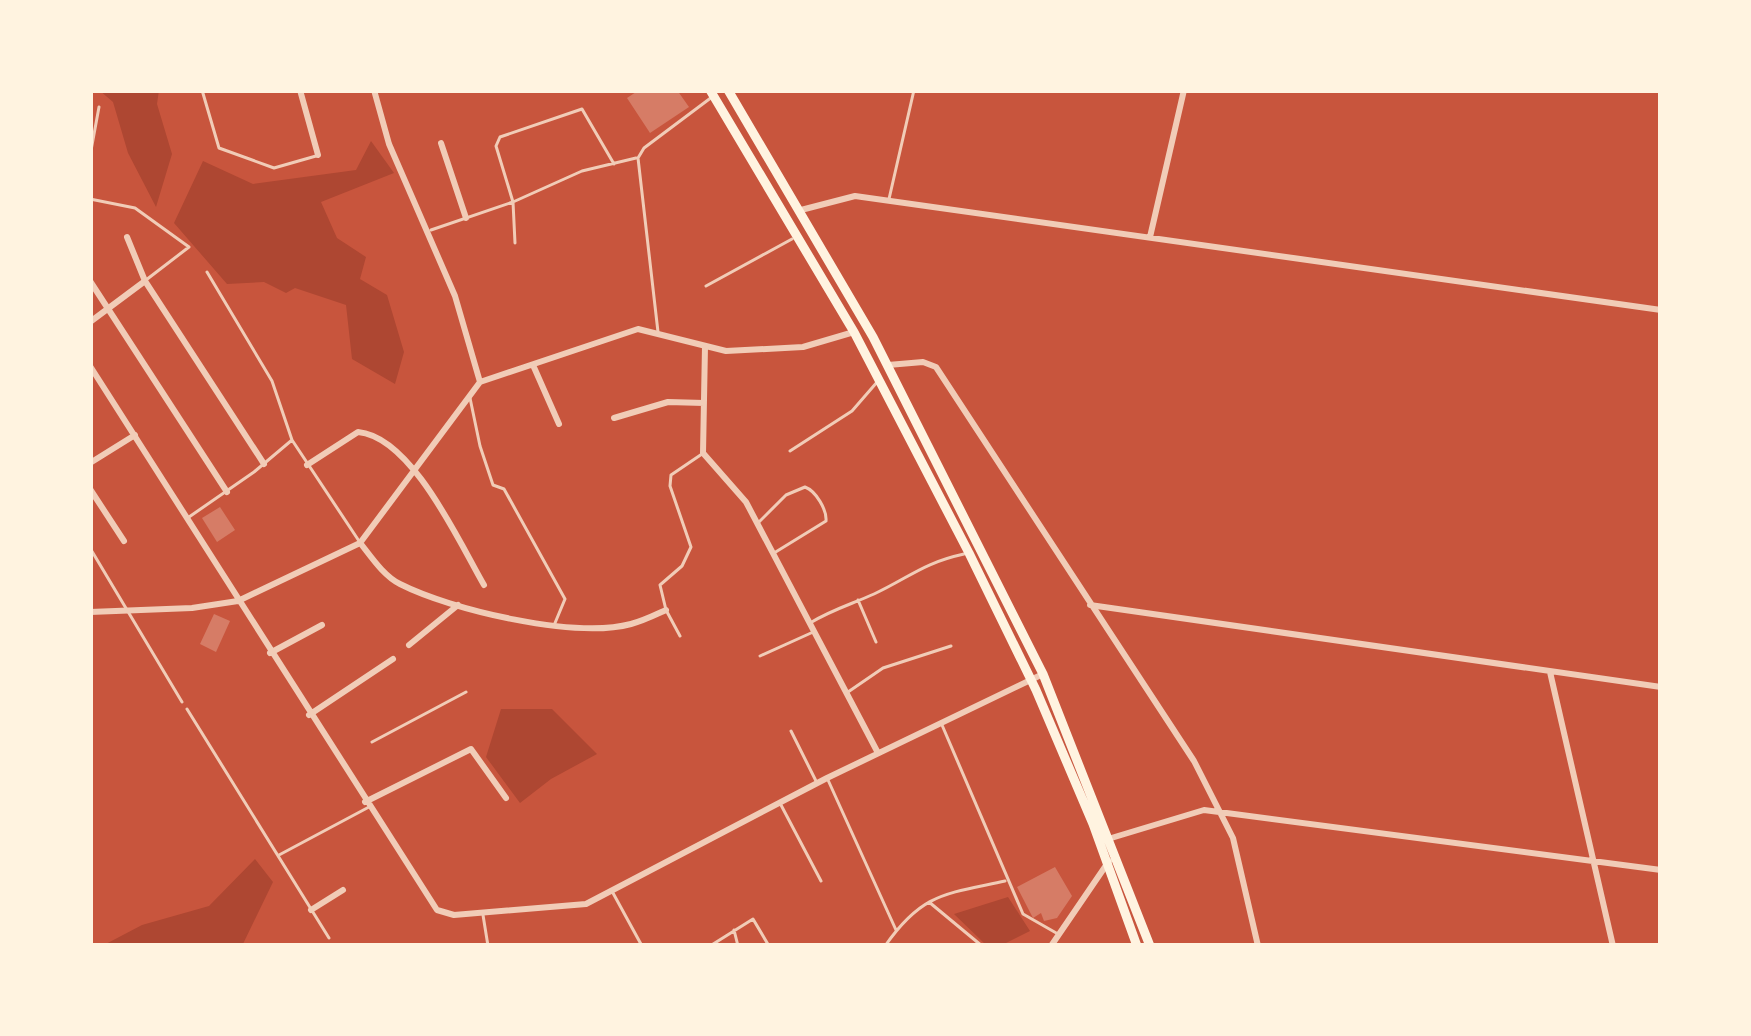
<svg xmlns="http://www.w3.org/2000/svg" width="1751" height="1036" font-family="Mulish,sans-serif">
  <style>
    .green { fill: #ae4732 }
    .building { fill: #d67c66 }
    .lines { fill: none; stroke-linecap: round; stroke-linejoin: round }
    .service { stroke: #f1ccb7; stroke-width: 3 }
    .minor { stroke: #f1ccb7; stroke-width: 6 }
    .primary { stroke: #fff3e0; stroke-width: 9 }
  </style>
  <rect width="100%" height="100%" fill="#c8553d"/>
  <path class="green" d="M99,90H159L157,104L172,154L156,207L128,153L113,102Z
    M371,141L394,173L321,202L337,238L366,257L360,279L387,295L404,352L395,384L352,359L346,305L295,288L286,293L264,282L227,284L174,223L203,161L253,184L356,170Z
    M501,709H552L597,754L551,779L520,803L486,757Z
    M255,859L273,882L242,946H102L142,925L209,906Z
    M1008,897L1030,931L1000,946H987L954,914Z"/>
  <path class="building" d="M639,90H677L689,107L650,133L627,98Z
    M220,507L235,530L217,542L202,518Z
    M214,614L230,621L216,652L200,644Z
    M1055,867L1072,896L1057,918L1044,921L1041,913L1033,918L1017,887Z"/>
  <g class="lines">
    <path class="service" d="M202,90L219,148L274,168L316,156
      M90,156L99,107
      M90,199L135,208L189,247L146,280
      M889,199L914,90
      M431,230L513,202L582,171L636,158
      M515,243L513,202L496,146L500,137L582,109L614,164
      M207,272L272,381L292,440L359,541
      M706,286L792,239
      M658,332L638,158L644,148L712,97
      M470,398L480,446L493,485L504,489L565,599L555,623
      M790,451L852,411L878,381
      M189,517L254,472L292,440
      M758,523L786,495L805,487C816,491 827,510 826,521L774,553
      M90,548L182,702
      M858,600L876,642
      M810,623C831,610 852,604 874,594C910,577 923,563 964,554
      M680,636L666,610L660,585L682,566L691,547L670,486L671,475L702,454
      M760,656L811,633
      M848,692L883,668L951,646
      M187,709L329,938
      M942,725L1023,914L1058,934
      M791,731L817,783
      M372,742L466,692
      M828,780L896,930
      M781,805L821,881
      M279,855L369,807
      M613,893L642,946
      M929,902L982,946
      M483,915L488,946
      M734,930L738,946
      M710,946L753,919L769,946
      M885,946C922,893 945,894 1005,881"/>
    <path class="minor" d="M300,90L318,155
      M374,90L389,144L455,296L480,382
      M441,143L466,218
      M801,210L855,196L1661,310
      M127,237L145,281L264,464
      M1150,237L1184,90
      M90,281L227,492
      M90,322L145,281
      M705,346L703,453L746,502L878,753
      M533,365L559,424
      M888,365L923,362L936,367L1194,761L1233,838L1258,946
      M90,366L437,910L454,915L586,904L827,778L1043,674
      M614,418L668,402L704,403
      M90,463L135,435
      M307,465L358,432C412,437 459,542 484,585
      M90,489L124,541
      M361,544C372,558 384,576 400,584C451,610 575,639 631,624C643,621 655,615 666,610
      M1090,605L1661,687
      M90,612L192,608L238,601L360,543L480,382L638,329L726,351L803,347L854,332
      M409,645L458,605
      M270,653L322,625
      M1550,672L1613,946
      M309,715L393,659
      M365,802L471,749L506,798
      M1108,839L1204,810L1661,870
      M311,910L343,890
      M1051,946L1109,861"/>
    <path class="primary" d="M710,90L854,332L969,553L1036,690L1093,824L1137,946
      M728,90L873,337L1043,674L1150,946"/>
  </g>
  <rect width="1751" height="1036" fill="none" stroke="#fff3e0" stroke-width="186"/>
</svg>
